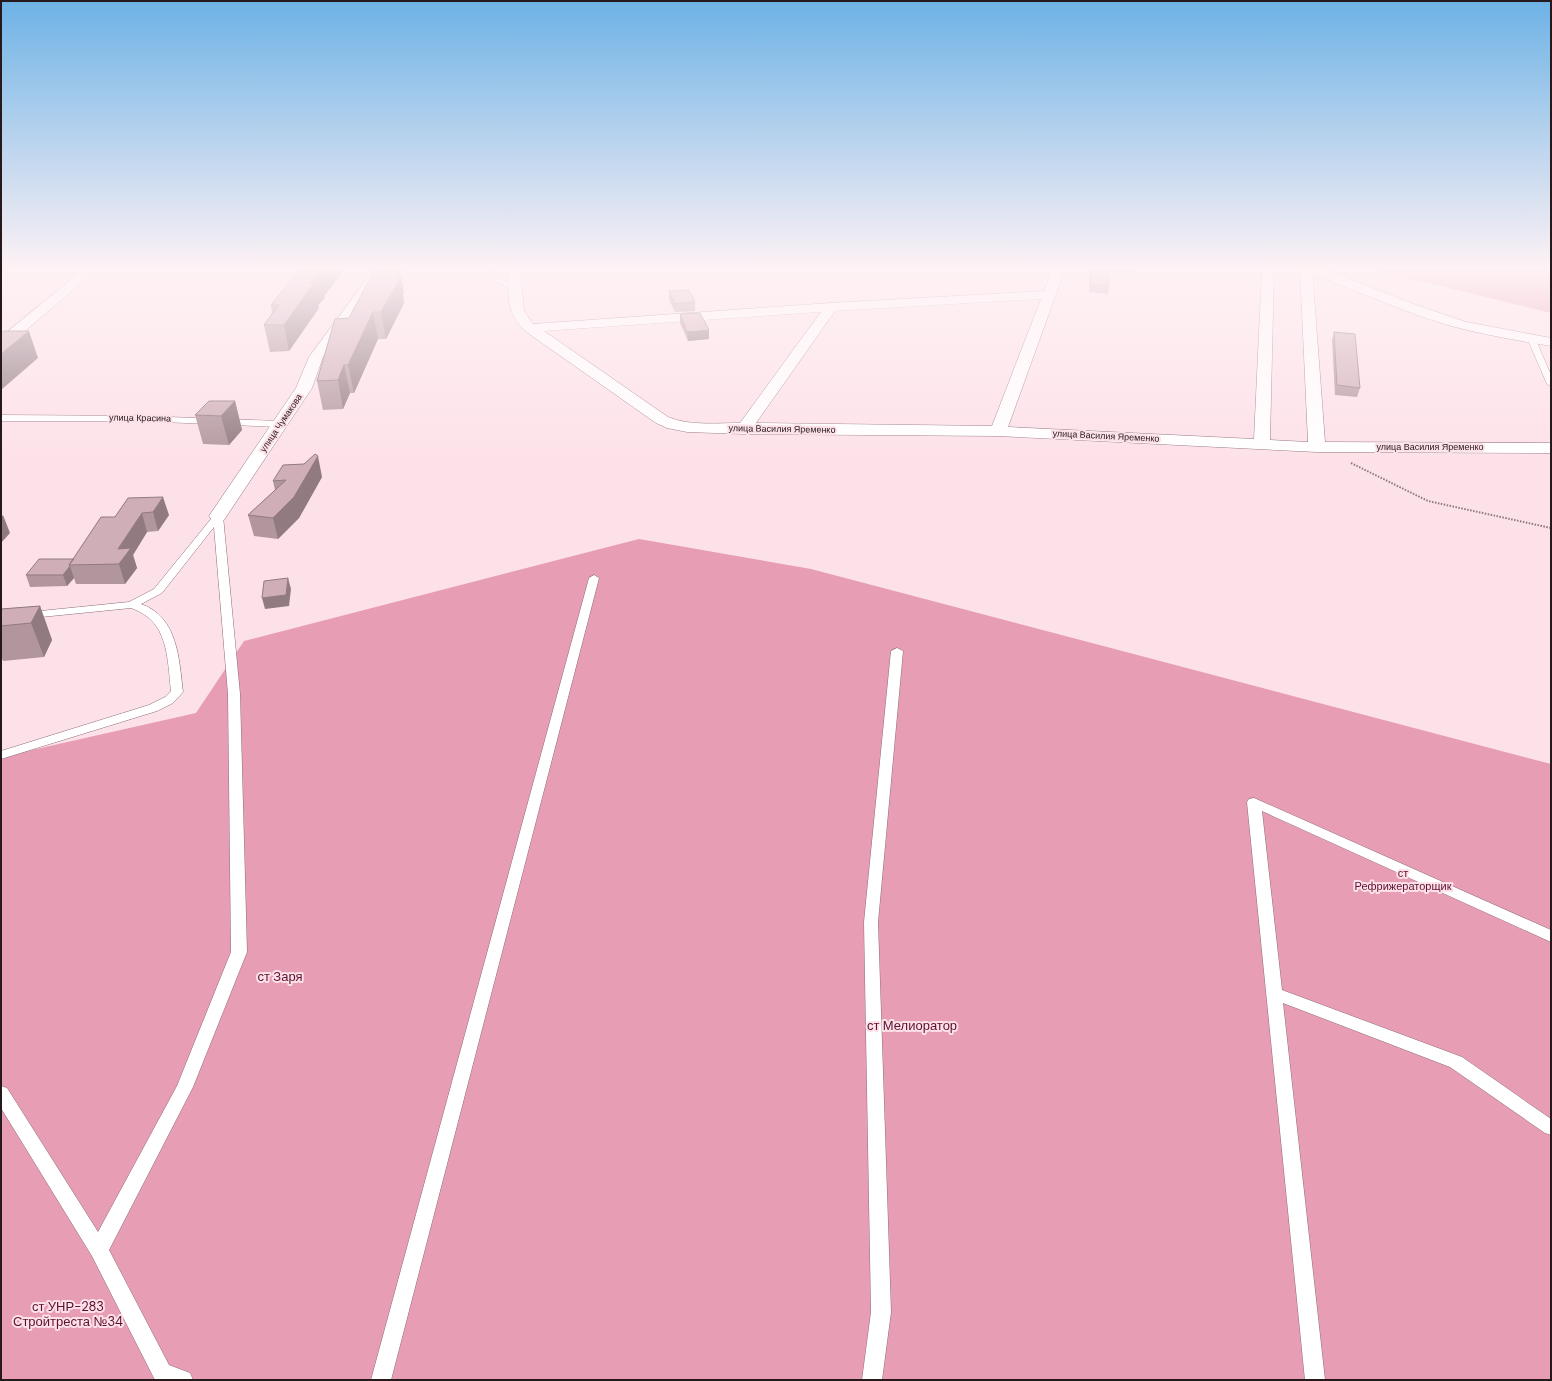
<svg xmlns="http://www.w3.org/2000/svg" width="1552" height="1381" font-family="'DM Sans',sans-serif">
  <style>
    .green { fill: #e79db3 }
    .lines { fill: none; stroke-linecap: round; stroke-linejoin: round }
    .service-casing { stroke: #8d6e76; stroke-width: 1 }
    .minor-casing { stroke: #8d6e76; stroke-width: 1 }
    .secondary-casing { stroke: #8d6e76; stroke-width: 1 }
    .path { stroke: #8b777c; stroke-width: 2; stroke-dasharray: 1.5 1.5; stroke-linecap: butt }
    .service { fill: #fff; fill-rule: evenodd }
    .minor { fill: #fff; fill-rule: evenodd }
    .secondary { fill: #fff; fill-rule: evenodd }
    .wall { fill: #b2969d }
    .shaded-wall { fill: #917a80 }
    .building { fill: #cfaeb7; stroke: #917a80 }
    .labels { text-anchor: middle; stroke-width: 4; stroke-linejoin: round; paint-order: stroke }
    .far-street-label { font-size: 9px; fill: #25191c; stroke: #fde1e8 }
    .park-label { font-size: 11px; fill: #5e0f31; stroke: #fde1e8 }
    .near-park-label { font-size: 13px; fill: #5e0f31; stroke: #fde1e8 }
  </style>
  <rect width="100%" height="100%" fill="#fde1e8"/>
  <path class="green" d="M1371,269H1551V313Z
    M639,539L811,569L1551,764V1380H1V757L196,713L244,641Z"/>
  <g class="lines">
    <g class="service-casing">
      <path id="service" d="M480,269H487L493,276L518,286C509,292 486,276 480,269Z
        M1528,336L1535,338L1551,375V386L1547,384L1527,338Z
        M1,415L140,416L279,421L283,424L279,427L140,421H1Z
        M218,513L223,516L240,694L247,952L193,1087L109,1250L169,1365L190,1373L193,1380H155L92,1256L1,1108V1086L7,1088L98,1232L177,1086L231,952L228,694L214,527L162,593L141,604C178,617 179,659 183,692L173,703L157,711L1,759V751L149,705L165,697L171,691C167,657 169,621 131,608L1,621V615L129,602L154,589L215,514Z
        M594,575L599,578L391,1380H371L589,578Z
        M897,648L903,651L878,922L891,1312L882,1380H862L871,1312L864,922L891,651Z
        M1254,798L1551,930V942L1262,811L1282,990L1462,1057L1551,1119V1135L1545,1133L1450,1067L1283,1003L1325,1380H1305L1247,802L1249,799Z"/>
    </g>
    <g class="minor-casing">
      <path id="minor" d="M84,269H98L6,347L1,348V337Z
        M374,269H387L323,357L312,388L224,520L218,521L212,520L209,516L296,388L309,357Z
        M508,269H520L524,311L533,324L831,303L1044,291L1053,269H1065L1008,427L1254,439L1262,269H1274L1270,440L1308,442L1300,269H1312L1325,442L1551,443V453L1317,452L998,436L744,434L687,432L667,428L656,423L525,331C505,310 509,297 508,269ZM1041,299L992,426L756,423L835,311ZM821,312L740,423C717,423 689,426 668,417L544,331Z"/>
    </g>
    <g class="secondary-casing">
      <path id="secondary" d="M1305,269H1323L1419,306L1466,322L1551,338V346C1515,340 1479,334 1444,324C1397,309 1352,289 1307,272Z"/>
    </g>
    <path class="path" d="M1351,463L1428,501L1551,528"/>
    <use href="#service" class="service"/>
    <use href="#minor" class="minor"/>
    <use href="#secondary" class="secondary"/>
  </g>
  <path class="wall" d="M300,269H345L324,296L325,298L318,305L319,308L289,351L270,352L264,325L272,313L271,305Z
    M1090,269H1135L1134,274L1108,271L1109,285L1108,294L1089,292V276Z
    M669,291L695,302V311L675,312L669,300Z
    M404,292L403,294L404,303L386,339H378L354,393H350L343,409L323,410L317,381L349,318Z
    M680,314L709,330V339L688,341L680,323Z
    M1334,332L1360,388L1357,397L1335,395L1332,341Z
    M235,401L242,430L229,445L203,444L195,415Z
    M322,477L299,518L278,539L254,536L248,515L275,490L273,481Z
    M128,498L169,515L158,531L147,532L133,555L137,568L125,584H76L74,578L67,586L30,587L26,575L74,559L115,517Z
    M40,606L52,640L44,657L3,661L1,656V609Z"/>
  <path class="shaded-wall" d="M320,269H345L324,296L325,298L318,305L319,308L289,351L284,325L310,283Z
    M399,269H400L404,292L403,294L404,303L386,339L381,312L395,278Z
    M373,312L378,339L354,393L348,365Z
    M709,330V339L688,341L687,332Z
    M29,331L38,358L1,390V354Z
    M344,365L350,393L343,409L338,380Z
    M235,401L242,430L229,445L221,416Z
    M318,456L322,477L299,518L278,539L273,518Z
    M163,497L169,515L158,531L153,512Z
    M142,513L147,532L133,555L137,568L125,584L119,564L118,549Z
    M3,515L10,533L1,543V517Z
    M70,566L74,578L67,586L63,575Z
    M288,578L291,589L289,606L265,609L262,598Z
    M40,606L52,640L44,657L31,623Z"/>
  <path class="building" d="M300,269H320L318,273H320L310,283H314L284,325H264L279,305H271Z
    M375,269H399L395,278H400L381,312H373L348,365H344L338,380L317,381L335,319L349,318Z
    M1090,269H1108L1109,285L1091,284Z
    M689,290L695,302L675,304L669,291Z
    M700,313L709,330L687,332L680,314Z
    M3,331H29L1,354V333Z
    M1334,332L1355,334L1360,388L1337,385Z
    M209,401H235L221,416L195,415Z
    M315,454L318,456L294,497L273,518L248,515L286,480L273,481L283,465L304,464Z
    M163,497L153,512L142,513L118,549L131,548L119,564L69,565L101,517H115L128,498Z
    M39,559H74L69,565L70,566L63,575H26Z
    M288,578L286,595L262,598L264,581Z
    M40,606L31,623L1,626V609Z"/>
  <linearGradient id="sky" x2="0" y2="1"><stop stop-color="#6db2e5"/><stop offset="0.58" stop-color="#fef2f5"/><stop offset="1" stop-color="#fef2f5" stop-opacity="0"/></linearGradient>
  <rect width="1552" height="463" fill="url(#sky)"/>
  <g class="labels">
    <g class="far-street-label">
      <text transform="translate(140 418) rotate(1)" y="3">улица Красина</text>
      <text transform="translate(281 423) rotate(-56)" y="3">улица Чумакова</text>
      <text transform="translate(782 429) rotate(1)" y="3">улица Василия Яременко</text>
      <text transform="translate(1106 436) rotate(3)" y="3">улица Василия Яременко</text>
      <text x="1430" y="450">улица Василия Яременко</text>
    </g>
    <g class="park-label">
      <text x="1403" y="877">ст<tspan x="1403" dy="13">Рефрижераторщик</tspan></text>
    </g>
    <g class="near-park-label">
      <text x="280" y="981">ст Заря</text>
      <text x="912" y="1030">ст Мелиоратор</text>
      <text x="68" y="1311">ст УНР-283<tspan x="68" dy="15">Стройтреста №34</tspan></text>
    </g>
  </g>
  <rect width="1552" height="1381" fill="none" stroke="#25191c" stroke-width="4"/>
</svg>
